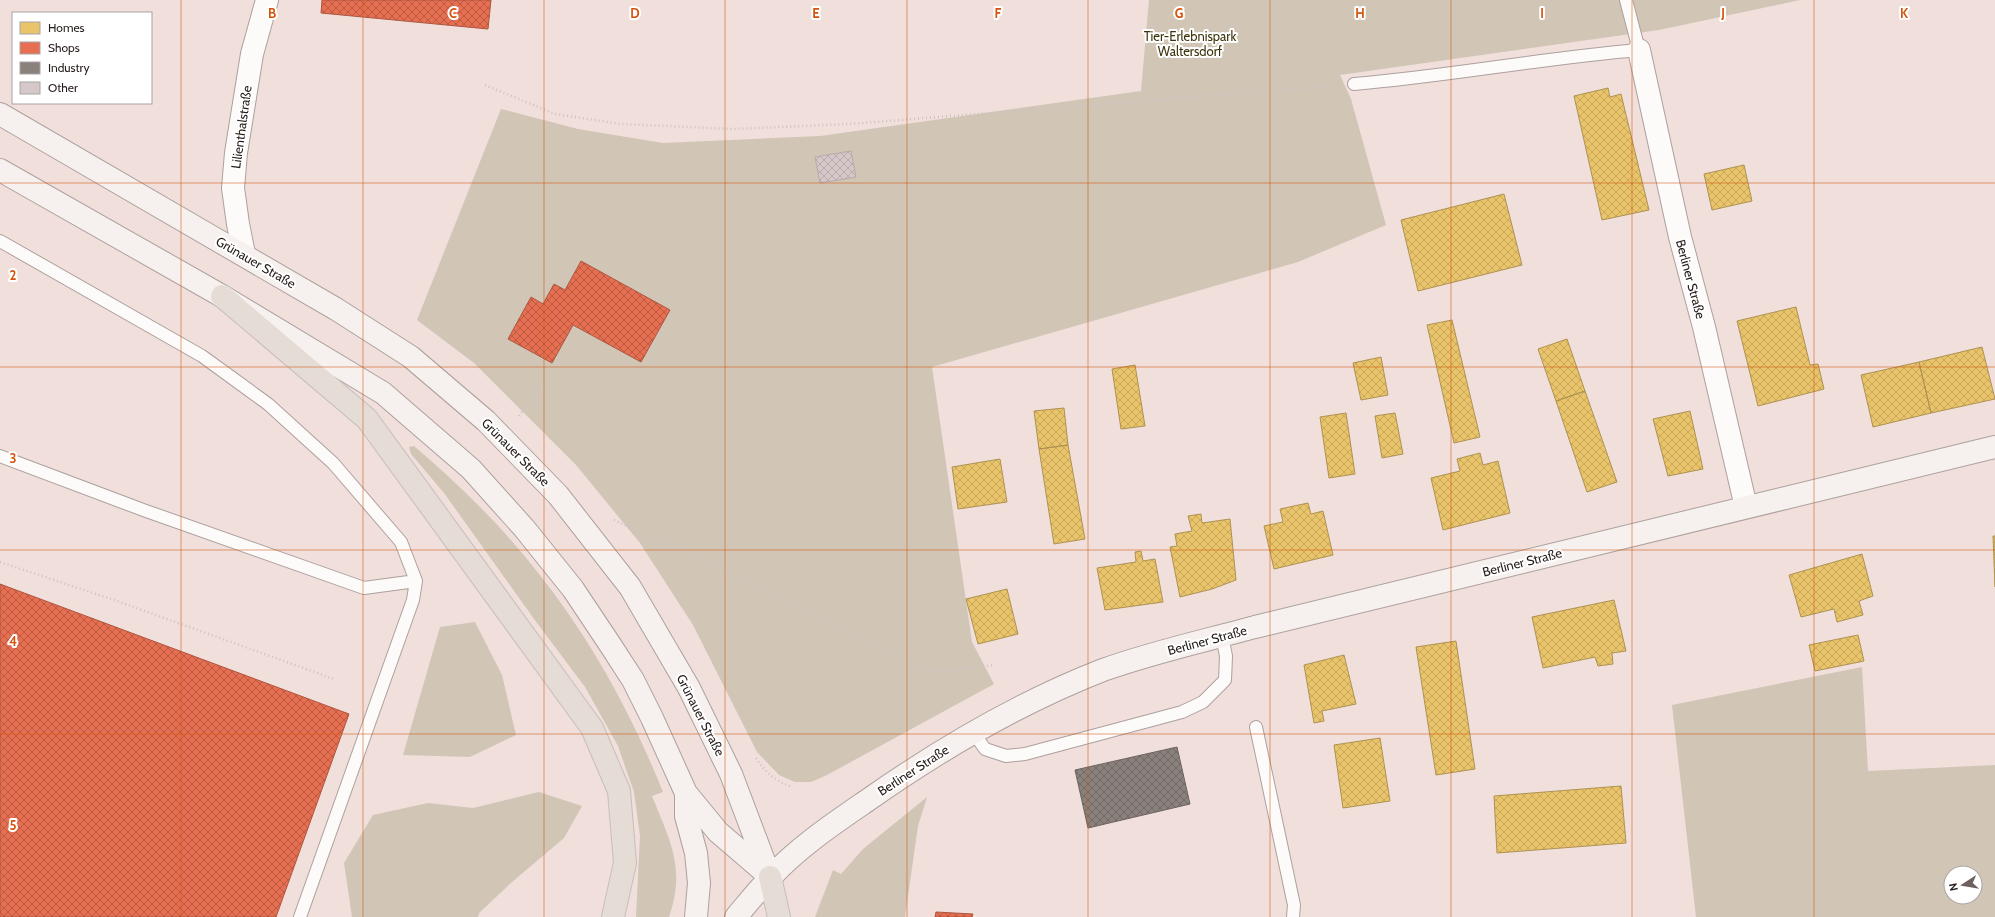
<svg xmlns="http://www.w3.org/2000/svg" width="1995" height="917" font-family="Cabin,sans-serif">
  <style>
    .green { fill: #d1c5b6; fill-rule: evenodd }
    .homes { fill: url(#homes-cross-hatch); stroke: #ae9252 }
    .shops { fill: url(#shops-cross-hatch); stroke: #ad5640 }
    .industry { fill: url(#industry-cross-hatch); stroke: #6c635f }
    .building { fill: url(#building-cross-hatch); stroke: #b7aaaa }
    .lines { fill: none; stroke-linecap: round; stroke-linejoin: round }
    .lane-casing { stroke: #ada09d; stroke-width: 14 }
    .street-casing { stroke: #ada09d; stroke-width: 24 }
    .secondary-casing { stroke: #ada09d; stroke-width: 24 }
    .highway-casing { stroke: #c6bebc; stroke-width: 24 }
    .path { stroke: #cac3c3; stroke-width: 2.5; stroke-dasharray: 1 3; stroke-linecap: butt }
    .lane { stroke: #fdfafa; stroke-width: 12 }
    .street { stroke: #fdfafa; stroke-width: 22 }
    .secondary { stroke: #f6f1ef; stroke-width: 22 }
    .highway { stroke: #e5dcd6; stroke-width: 22 }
    .grid { fill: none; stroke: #d5530d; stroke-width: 1; stroke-opacity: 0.55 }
    .labels { text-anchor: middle; stroke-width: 4; stroke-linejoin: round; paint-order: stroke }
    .park-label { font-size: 13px; fill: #3e340b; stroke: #fff }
    .street-label { font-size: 13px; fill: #261c1a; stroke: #fff }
    .grid-label { font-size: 13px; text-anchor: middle; font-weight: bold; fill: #d5530d; stroke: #fff; stroke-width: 4; stroke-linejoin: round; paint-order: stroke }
  </style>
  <defs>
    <pattern id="homes-cross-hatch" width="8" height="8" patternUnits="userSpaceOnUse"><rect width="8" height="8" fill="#e9c46a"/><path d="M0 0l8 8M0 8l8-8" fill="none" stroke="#c8a85b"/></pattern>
    <pattern id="shops-cross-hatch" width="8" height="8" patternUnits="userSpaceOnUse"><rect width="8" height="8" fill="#e76f51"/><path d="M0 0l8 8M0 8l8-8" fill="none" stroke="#bb5a42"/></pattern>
    <pattern id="industry-cross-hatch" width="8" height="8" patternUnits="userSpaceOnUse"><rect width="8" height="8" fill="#8a817c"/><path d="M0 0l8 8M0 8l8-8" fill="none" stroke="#716965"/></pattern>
    <pattern id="building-cross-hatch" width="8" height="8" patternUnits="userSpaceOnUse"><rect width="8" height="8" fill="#d6c8c8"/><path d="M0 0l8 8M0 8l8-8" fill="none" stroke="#b8abab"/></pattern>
  </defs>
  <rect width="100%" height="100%" fill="#f0dfdb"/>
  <path class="green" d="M1149,0H1800L1659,30L1340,75L1351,99L1386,225L1298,262L932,367L972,642L994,684L827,775L811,782H795L779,775L757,752L693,625L640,543L576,465L474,363L417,320L501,109L578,129L663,143L820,136L1141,91Z
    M414,446C457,483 500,524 535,569C589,636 631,712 663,792L652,796C670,841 686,868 669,917H636L640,836L634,792L618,746L585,687L537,623L444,493L411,454L409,447Z
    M475,622L502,675L516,735L470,757L403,755L440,627Z
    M1862,667L1868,771L1995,765V917H1696L1672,705ZM1951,873H1975V897H1951Z
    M539,792L582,806L564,838L512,882L479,913L478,917H352L344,863L373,815L428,803L473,808Z
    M927,797L918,826L905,917H815L833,870L841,874L863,849Z"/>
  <path class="homes" d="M1608,88L1610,97L1621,94L1649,210L1602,220L1574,96Z
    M1744,165L1752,201L1712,210L1704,174Z
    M1504,194L1522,265L1418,291L1401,220Z
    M1796,307L1810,365L1818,364L1824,389L1758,406L1737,321Z
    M1452,320L1480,437L1454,443L1427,325Z
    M1567,339L1585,391L1556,401L1538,349Z
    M1982,347L1995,399L1931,413L1919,362Z
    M1381,357L1388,395L1361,400L1353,363Z
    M1919,362L1931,413L1873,427L1861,375Z
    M1135,365L1145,426L1121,429L1112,369Z
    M1585,391L1617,482L1587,492L1556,401Z
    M1064,408L1068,445L1039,449L1034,411Z
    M1690,411L1703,469L1668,476L1653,419Z
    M1346,413L1355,474L1329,478L1320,417Z
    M1395,413L1403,454L1382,458L1375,416Z
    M1068,445L1085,539L1054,544L1039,449Z
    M1480,453L1483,465L1498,461L1510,513L1443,530L1431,478L1460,471L1457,459Z
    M1000,459L1007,502L958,509L952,467Z
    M1308,503L1311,514L1323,511L1333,555L1274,569L1264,526L1283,522L1280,509Z
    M1201,514L1202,523L1230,519L1236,580L1212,589L1180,597L1170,547L1177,546L1175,534L1192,531L1188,516Z
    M1993,536H1995V587Z
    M1141,551L1143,561L1155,559L1163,602L1105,610L1097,568L1136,562L1135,552Z
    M1862,554L1873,596L1859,601L1863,615L1837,622L1834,609L1801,617L1789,575Z
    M1007,589L1018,634L978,644L966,599Z
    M1614,600L1626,651L1612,653L1613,664L1598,666L1595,657L1543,668L1532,617Z
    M1858,635L1864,661L1815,671L1809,645Z
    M1456,641L1475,769L1436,775L1416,647Z
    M1344,655L1356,704L1322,711L1324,721L1314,723L1304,665Z
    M1380,738L1390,801L1343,808L1334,745Z
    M1621,786L1626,843L1497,853L1494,796Z"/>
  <path class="shops" d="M322,0H491L488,29L321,13Z
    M581,261L670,310L641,362L573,325L552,363L508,339L531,297L543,304L554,284L565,290Z
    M0,584L349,714L276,917H0Z
    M936,912L973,914L972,917H935Z"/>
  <path class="industry" d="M1177,747L1190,804L1088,828L1075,770Z"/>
  <path class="building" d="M851,151L856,177L820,183L815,157Z"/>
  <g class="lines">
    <g class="lane-casing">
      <path id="lane" d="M1354,84C1449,76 1543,58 1639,50L1626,0
        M0,241L202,356L268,404L333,463L401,542L416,581L413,600L300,917
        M0,456L146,511L364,588L416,581
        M1256,727L1294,905L1293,917
        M973,732L985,749L1006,756L1025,754L1182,712L1203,702L1225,680L1226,656L1222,636"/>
    </g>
    <g class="street-casing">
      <path id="street" d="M1639,50L1680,237L1704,327L1746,507
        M244,254L238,224L233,188L236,153L252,54L267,0"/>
    </g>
    <g class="secondary-casing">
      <path id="secondary" d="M0,114L336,309L411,357L486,421L558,495L630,587L689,688L731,774L770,877
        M0,170L222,296L383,393L471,469L524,528L573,589L611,646L633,680L652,718L686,793L718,832L768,875
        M686,793V816L696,853L699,883L696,917
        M736,917C747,904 758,890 770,878C796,849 833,824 865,802C939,750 1018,703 1103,670C1153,652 1204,641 1255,627L1995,447"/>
    </g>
    <g class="highway-casing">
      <path id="highway" d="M222,296L367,419L592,728L619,791L625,863L613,917
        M770,877L779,917"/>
    </g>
    <path class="path" d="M485,85L555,114L621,124L733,129L849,124L1333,86
      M519,416L540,385
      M614,520L932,672L995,665
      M0,562L114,600L334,679
      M756,758C766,773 776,782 793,787"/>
    <use href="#lane" class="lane"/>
    <use href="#street" class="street"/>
    <use href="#secondary" class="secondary"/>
    <use href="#highway" class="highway"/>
  </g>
  <path class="grid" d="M181,0V917M363,0V917M544,0V917M725,0V917M907,0V917M1088,0V917M1270,0V917M1451,0V917M1632,0V917M1814,0V917M0,183H1995M0,367H1995M0,550H1995M0,734H1995"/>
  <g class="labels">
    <g class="park-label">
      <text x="1190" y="41">Tier-Erlebnispark<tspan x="1190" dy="15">Waltersdorf</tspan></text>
    </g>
    <g class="street-label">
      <text transform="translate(241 127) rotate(-82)" y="5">Lilienthalstraße</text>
      <text transform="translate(256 262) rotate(30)" y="5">Grünauer Straße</text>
      <text transform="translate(1691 279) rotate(75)" y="5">Berliner Straße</text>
      <text transform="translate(516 452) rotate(45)" y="5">Grünauer Straße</text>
      <text transform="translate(1522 562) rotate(-14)" y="5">Berliner Straße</text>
      <text transform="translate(1207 640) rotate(-15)" y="5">Berliner Straße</text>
      <text transform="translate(701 715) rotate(63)" y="5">Grünauer Straße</text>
      <text transform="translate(913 770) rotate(-33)" y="5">Berliner Straße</text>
    </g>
  </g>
  <g class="grid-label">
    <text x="272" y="18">B</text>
    <text x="453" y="18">C</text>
    <text x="635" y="18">D</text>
    <text x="816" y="18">E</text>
    <text x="998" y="18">F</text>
    <text x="1179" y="18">G</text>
    <text x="1360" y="18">H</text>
    <text x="1542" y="18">I</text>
    <text x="1723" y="18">J</text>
    <text x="1904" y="18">K</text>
    <text x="13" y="280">2</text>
    <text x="13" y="463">3</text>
    <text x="13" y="646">4</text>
    <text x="13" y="830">5</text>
  </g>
  <rect x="12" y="12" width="140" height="92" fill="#ffffff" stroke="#a8a4a3"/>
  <rect x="20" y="22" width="20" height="12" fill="#e9c46a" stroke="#a8a4a3"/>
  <text x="48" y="32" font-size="12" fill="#261c1a">Homes</text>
  <rect x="20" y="42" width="20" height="12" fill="#e76f51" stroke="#a8a4a3"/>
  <text x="48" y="52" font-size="12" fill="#261c1a">Shops</text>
  <rect x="20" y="62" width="20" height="12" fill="#8a817c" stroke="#a8a4a3"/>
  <text x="48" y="72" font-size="12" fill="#261c1a">Industry</text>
  <rect x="20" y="82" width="20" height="12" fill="#d6c8c8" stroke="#a8a4a3"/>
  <text x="48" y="92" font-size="12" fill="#261c1a">Other</text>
  <g transform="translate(1963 885) rotate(258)"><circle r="19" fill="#ffffff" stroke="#a8a4a3"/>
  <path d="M0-3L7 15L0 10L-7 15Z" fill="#6d605e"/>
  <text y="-6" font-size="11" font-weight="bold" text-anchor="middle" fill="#261c1a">N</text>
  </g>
</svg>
